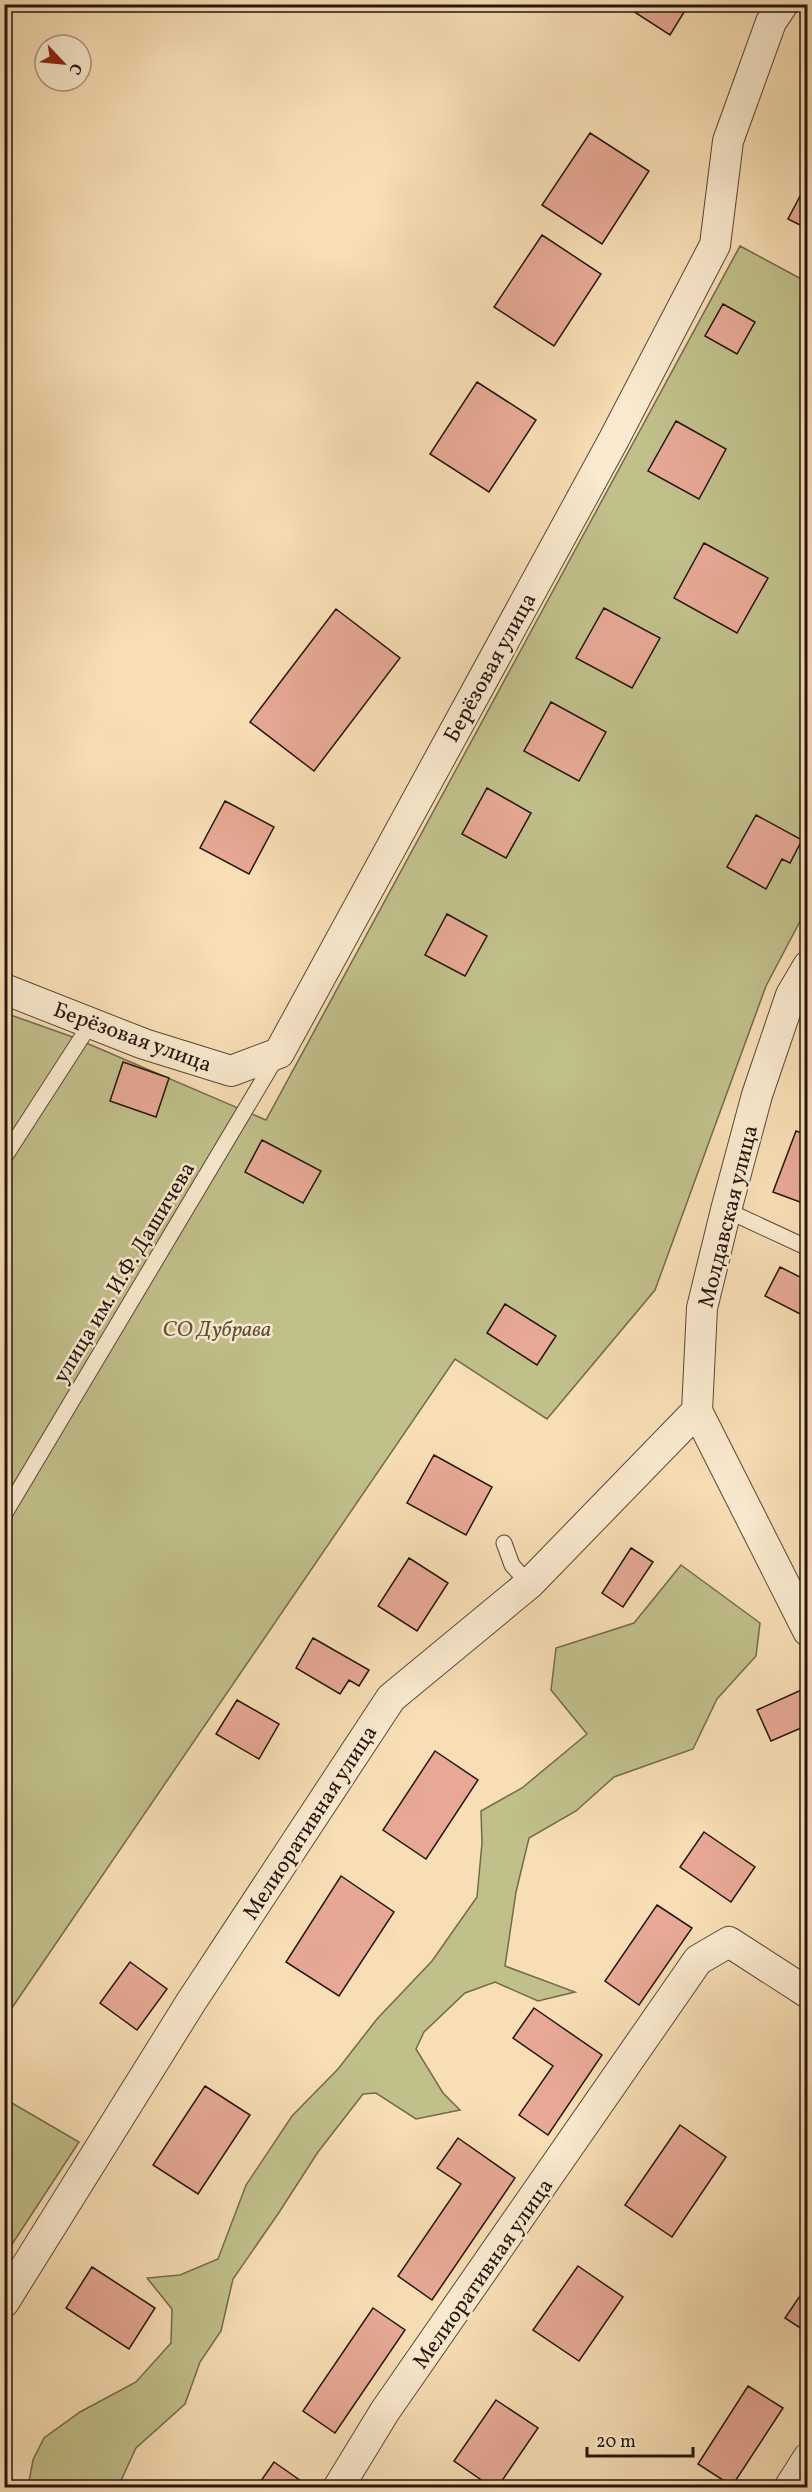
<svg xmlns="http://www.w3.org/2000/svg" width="812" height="2492" font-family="Vollkorn,serif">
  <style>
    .green { fill: #c1c08b; stroke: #736a4d; stroke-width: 1.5 }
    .building { fill: #e7a996; stroke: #25150f; stroke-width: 1.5 }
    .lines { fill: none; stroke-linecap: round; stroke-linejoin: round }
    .service-casing { stroke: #5a4738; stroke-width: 17 }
    .minor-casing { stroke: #5a4738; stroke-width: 32 }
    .service { stroke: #faeacf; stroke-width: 15 }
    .minor { stroke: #faeacf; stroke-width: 30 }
    .labels { text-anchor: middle; stroke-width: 5; stroke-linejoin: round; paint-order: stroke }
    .street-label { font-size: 22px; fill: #25150f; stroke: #faeacf }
    .park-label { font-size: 22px; font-style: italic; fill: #5c513a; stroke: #faeacf }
  </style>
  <rect width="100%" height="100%" fill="#f8deb5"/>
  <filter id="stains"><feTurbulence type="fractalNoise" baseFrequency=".00333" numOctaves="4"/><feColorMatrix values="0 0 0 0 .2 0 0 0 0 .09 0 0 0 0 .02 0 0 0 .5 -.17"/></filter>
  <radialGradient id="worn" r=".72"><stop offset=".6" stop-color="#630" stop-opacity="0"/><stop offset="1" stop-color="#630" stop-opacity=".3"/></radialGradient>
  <path class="green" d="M740,246L807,282V908L766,986L655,1290L547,1419L455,1359L5,2018V1013L70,1036L266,1120Z
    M681,1565L760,1623L756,1656L717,1699L693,1749L614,1777L576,1811L529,1838L516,1892L505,1966L575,1992L538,2001L495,1982L465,1993L424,2032L416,2049L443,2093L460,2110L416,2119L376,2093L363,2094L318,2152L278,2214L233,2279L221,2331L200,2362L185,2404L136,2448L118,2487H28L33,2460L44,2438L80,2412L136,2382L171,2343L172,2309L147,2278L180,2275L218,2259L246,2185L292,2116L338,2069L377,2019L432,1961L477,1897L482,1843L481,1811L522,1788L587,1734L551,1690L556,1648L634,1623Z
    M5,2099L79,2142L5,2255Z"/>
  <path class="building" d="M622,4H689L670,35Z
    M590,133L649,171L602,244L542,205Z
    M808,181V229L788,219Z
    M542,235L601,274L554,346L494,307Z
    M723,304L755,322L737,354L705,336Z
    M477,382L536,420L489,492L430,454Z
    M676,421L726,449L699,499L648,471Z
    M704,543L768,578L737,633L674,598Z
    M604,608L660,638L632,688L576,658Z
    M336,609L400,658L314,771L250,722Z
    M551,702L606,732L579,781L524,751Z
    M487,788L531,813L506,858L462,834Z
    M225,801L274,827L249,874L200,848Z
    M756,815L802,840L790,863L782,859L766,889L727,867Z
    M447,914L487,936L465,976L425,955Z
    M123,1062L169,1078L156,1117L110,1101Z
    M796,1131L808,1135V1205L773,1192Z
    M262,1140L321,1171L303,1203L245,1172Z
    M780,1267L808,1281V1318L765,1296Z
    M505,1304L556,1336L537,1365L487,1333Z
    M434,1455L492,1487L466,1535L407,1503Z
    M631,1548L653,1562L623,1607L602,1593Z
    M409,1558L448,1583L417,1631L378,1606Z
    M313,1638L369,1670L359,1686L349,1680L340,1694L296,1668Z
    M808,1687V1725L771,1741L757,1710Z
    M237,1700L279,1724L259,1759L216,1734Z
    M435,1751L478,1780L426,1859L383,1830Z
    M704,1832L755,1867L731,1902L680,1867Z
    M341,1876L394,1912L339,1996L286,1962Z
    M657,1905L692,1928L639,2005L605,1981Z
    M130,1962L167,1989L137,2030L100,2003Z
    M534,2008L602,2055L548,2135L519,2115L553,2066L513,2038Z
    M205,2086L250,2115L198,2194L153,2165Z
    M680,2125L726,2157L672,2237L625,2205Z
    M458,2138L515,2178L432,2300L398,2276L461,2184L437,2168Z
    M578,2266L623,2297L579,2361L533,2330Z
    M92,2267L155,2308L129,2349L66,2308Z
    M808,2284V2333L785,2318Z
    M373,2308L405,2330L335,2433L303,2411Z
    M748,2386L783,2408L732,2486L698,2464Z
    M496,2400L538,2428L497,2488H493L454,2461Z
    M274,2462L311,2488H256Z"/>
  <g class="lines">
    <g class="service-casing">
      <path id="service" d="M4,1158L91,1023
        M726,1210L808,1248
        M4,1515L276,1058
        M504,1543L512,1565L529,1584"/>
    </g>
    <g class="minor-casing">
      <path id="minor" d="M808,966L791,995L757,1095L726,1210L702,1308L697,1411L808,1631
        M4,989L144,1044L231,1071L279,1053L613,441L715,245L728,141L771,22L783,4
        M4,2302L191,2002L391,1698L529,1584L697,1411
        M338,2488L385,2411L698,1960L729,1942L808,1993
        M789,2488L808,2458"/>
    </g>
    <use href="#service" class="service"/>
    <use href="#minor" class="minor"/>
  </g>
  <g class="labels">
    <g class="street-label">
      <text transform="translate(489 667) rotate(-61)" y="8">Берёзовая улица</text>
      <text transform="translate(133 1036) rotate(20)" y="8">Берёзовая улица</text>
      <text transform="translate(727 1216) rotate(-76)" y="8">Молдавская улица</text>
      <text transform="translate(123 1272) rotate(-59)" y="8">улица им. И.Ф. Дашичева</text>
      <text transform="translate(309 1822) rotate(-57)" y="8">Мелиоративная улица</text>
      <text transform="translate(482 2273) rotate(-55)" y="8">Мелиоративная улица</text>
    </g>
    <g class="park-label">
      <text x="217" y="1336">СО Дубрава</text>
    </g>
  </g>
  <rect width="812" height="2492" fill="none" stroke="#f8deb5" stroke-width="24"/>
  <rect x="6" y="6" width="800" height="2480" fill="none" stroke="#25150f" stroke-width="3"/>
  <rect x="12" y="12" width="788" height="2468" fill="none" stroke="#25150f" stroke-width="1.5"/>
  <g transform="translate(63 63) rotate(116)"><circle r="28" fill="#faeacf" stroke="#a59582" stroke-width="1.5"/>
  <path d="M0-4.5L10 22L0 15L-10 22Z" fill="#8f2418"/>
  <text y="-9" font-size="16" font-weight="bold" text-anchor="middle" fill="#25150f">С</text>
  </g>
  <path d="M587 2447v9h106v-9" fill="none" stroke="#25150f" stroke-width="3"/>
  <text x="596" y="2447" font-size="18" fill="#25150f" stroke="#faeacf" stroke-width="4.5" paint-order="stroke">20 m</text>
  <rect width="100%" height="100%" filter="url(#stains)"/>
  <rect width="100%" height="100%" fill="url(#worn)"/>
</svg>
